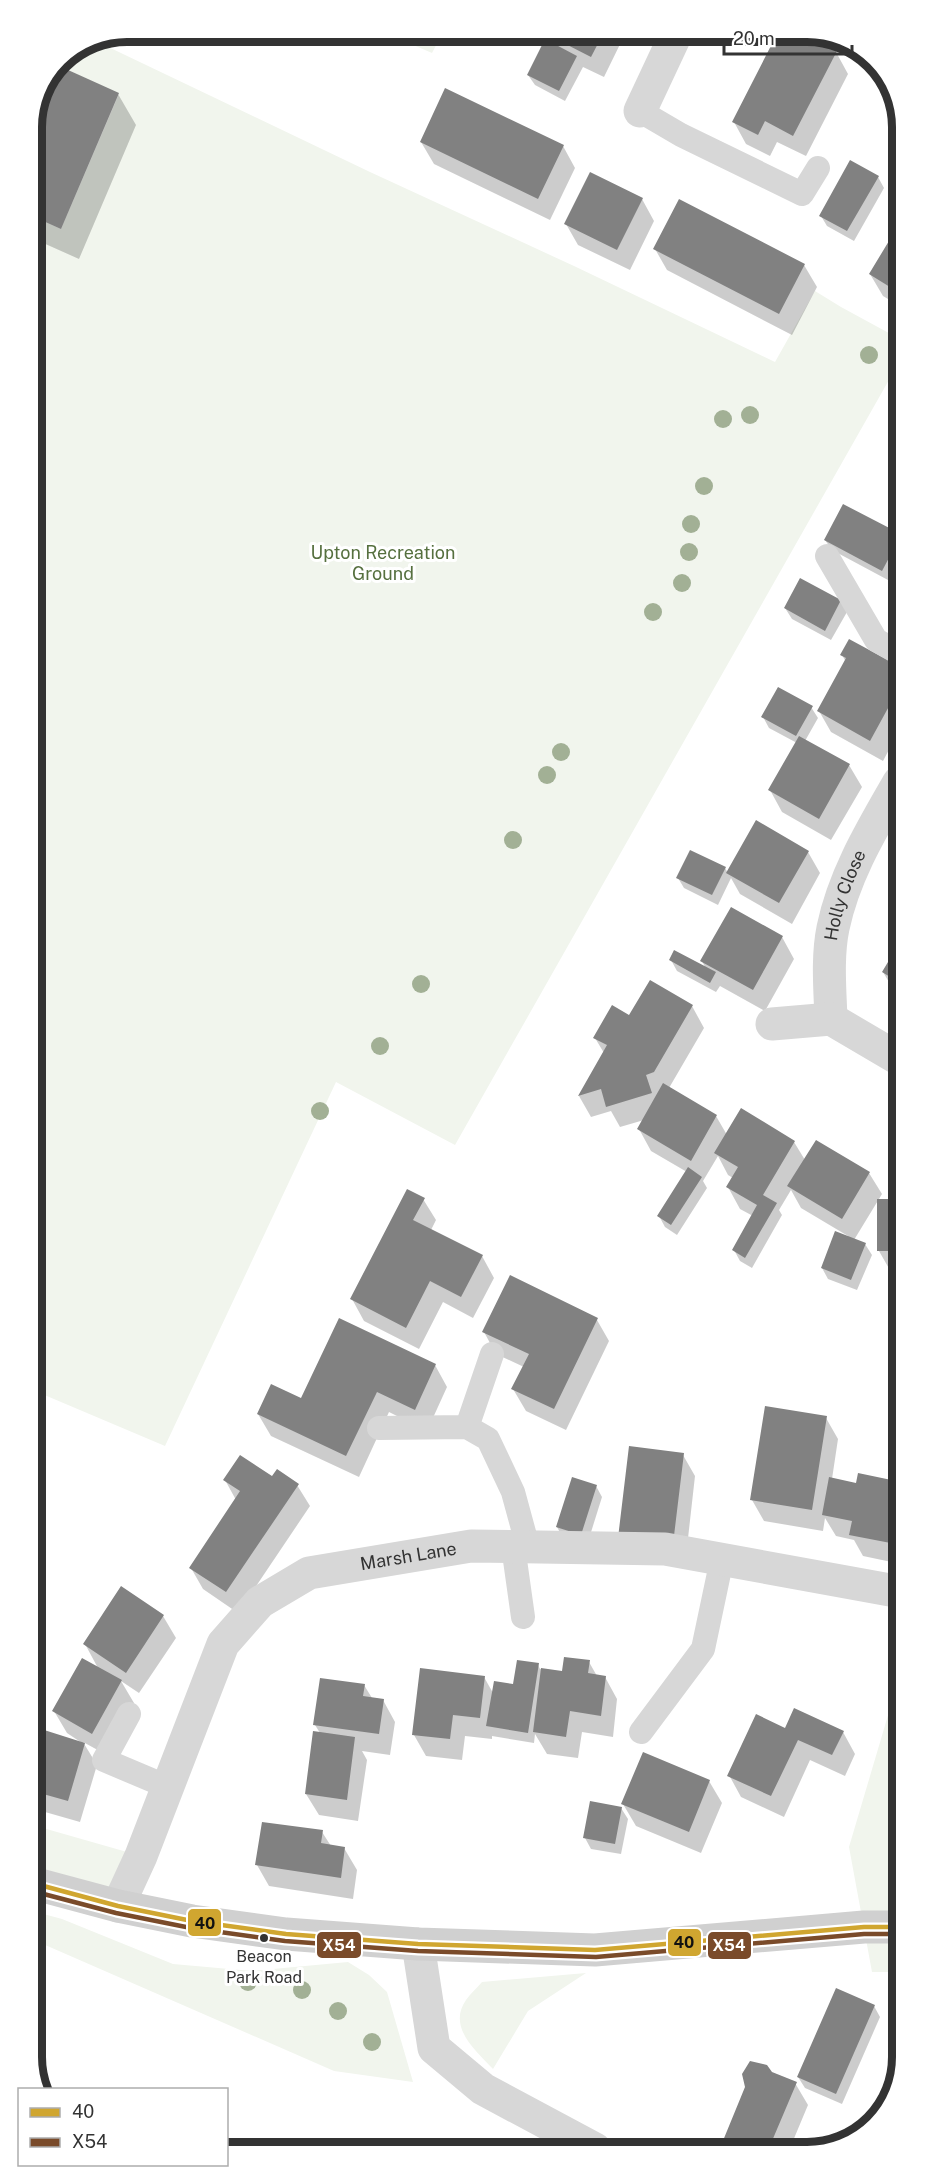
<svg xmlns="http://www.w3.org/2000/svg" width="934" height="2184" font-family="'Public Sans',sans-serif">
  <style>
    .green { fill: #f1f5ed }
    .shadow { fill: #0003 }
    .building { fill: #818181 }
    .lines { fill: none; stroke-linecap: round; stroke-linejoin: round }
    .lane { stroke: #d7d7d7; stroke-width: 24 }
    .street { stroke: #d7d7d7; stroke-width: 33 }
    .secondary { stroke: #d0d0d0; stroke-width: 33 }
    .bus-1-casing { stroke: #fff; stroke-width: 9 }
    .bus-2-casing { stroke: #fff; stroke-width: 9 }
    .bus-1 { stroke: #d0a630; stroke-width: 4.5 }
    .bus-2 { stroke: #7a4b2a; stroke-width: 4.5 }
    .tree { fill: #a2b095 }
    .bus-dot { fill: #333; stroke: #fff; stroke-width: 2 }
    .labels { text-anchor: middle; stroke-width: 6; stroke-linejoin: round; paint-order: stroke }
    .bus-label { font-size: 16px; fill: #333; stroke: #fff }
    .park-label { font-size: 18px; fill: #56703f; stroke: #fff }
    .street-label { font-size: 18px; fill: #333; stroke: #fff }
    .rim { fill: none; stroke: #333; stroke-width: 8 }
    .line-badge { stroke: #fff; stroke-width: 2 }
    .badge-label { font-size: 16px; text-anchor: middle; font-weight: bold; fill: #fff }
    .pale-badge-label { font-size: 16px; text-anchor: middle; font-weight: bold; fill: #111 }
  </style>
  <rect width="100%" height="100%" fill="#fff"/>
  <path class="green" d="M383,32H443L432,53Z
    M100,43L370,172L574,266L775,362L815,291L841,307L898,338V364L455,1145L336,1082L165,1446L35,1391L32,216L61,229L119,94L57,65L60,59Z
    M902,1668V1972H872L849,1847Z
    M36,1826L141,1856L118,1906L36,1884Z
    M36,1912L62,1919L173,1964L252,1971L348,1962L369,1975L387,1992L413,2082L334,2071L36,1941Z
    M586,1973L528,2011L493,2069C476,2051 447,2027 466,2000C470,1994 477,1988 482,1982Z"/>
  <path class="shadow" d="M543,32H626L604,77L583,67L565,101L535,85L528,75L549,43Z
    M780,32H796L836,52L848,74L806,156L777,142L770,156L746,144L734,122Z
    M56,67L118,94L136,125L79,259L32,238V121Z
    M421,142L563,146L575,168L550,220L434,164Z
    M878,177L884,188L854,241L827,226L821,216Z
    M642,199L654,221L630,270L578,245L566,224Z
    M898,230V305L883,296L870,274Z
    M655,249L804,265L817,287L792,335L667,270Z
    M899,534V560L888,580L832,550L825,540Z
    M840,601L847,612L831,640L792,619L785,608Z
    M842,655L899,668V731L883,761L831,732L819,711L846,662Z
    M811,707L818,718L805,741L849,765L862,787L831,840L782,812L770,790L797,743L769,728L763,717Z
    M808,852L820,873L792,924L740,894L731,878L718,905L684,888L678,878L725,868L728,873Z
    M782,937L794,959L765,1011L720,986L716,992L677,971L671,960L706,969L702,961Z
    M900,945V996L896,994L883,972Z
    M692,1006L704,1028L669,1088L716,1116L727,1135L794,1142L805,1160L869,1173L882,1194L854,1240L865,1244L872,1255L857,1290L828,1279L822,1268L848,1236L801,1208L791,1190L779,1210L782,1215L752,1268L740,1261L734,1250L753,1216L740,1209L728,1187L733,1178L728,1175L718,1156L703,1181L707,1188L677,1235L665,1227L659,1216L687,1172L651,1151L639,1129L644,1120L620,1127L611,1111L591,1117L579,1096L604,1053L595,1038L630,1017Z
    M423,1199L436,1220L431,1230L482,1256L494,1278L473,1318L443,1302L419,1349L364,1321L352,1299Z
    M879,1201H900L901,1272H891L879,1251Z
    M597,1320L609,1341L566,1430L526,1411L513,1389L524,1367L496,1354L484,1332Z
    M435,1365L447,1387L427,1431L389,1412L359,1477L271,1436L258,1414L302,1400Z
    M826,1418L838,1439L832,1479L857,1484L859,1475L901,1483V1564L863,1556L854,1540L836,1536L825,1518L823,1531L764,1521L752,1500Z
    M683,1455L695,1476L685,1565L632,1559Z
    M272,1478L297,1485L310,1506L238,1613L203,1589L191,1568L236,1500L225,1480Z
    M596,1486L602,1497L587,1545L563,1538L557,1527Z
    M121,1588L163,1616L176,1638L139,1693L121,1681L134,1703L105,1754L83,1742L97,1765L80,1822L38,1810L36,1806V1752L42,1731L82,1743L67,1733L54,1711L99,1670L85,1644Z
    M589,1662L597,1676L605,1677L617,1699L613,1737L582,1732L578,1758L547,1754L535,1734L534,1743L492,1736V1739L465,1736L462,1760L426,1756L414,1735L484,1677L493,1693L514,1686L538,1665L540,1669L563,1673Z
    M364,1685L372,1698L383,1700L395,1722L390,1755L362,1751L367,1760L358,1821L319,1815L306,1794L320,1733L315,1725Z
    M785,1730L843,1732L855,1754L845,1776L810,1760L784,1817L741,1797L729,1775Z
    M709,1781L722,1803L701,1853L636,1826L623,1804Z
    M621,1808L628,1819L621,1854L591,1849L585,1838Z
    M322,1832L331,1846L344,1848L357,1870L353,1899L269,1886L257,1865Z
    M874,2006L880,2017L842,2104L805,2088L798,2077Z
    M772,2073L795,2083L808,2105L790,2148H721L747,2087Z"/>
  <path class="building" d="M542,32H604L591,57Z
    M778,32H799L837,51L793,136L765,121L758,135L732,122Z
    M545,39L577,56L559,91L527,75Z
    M57,65L119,93L61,229L32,216V121Z
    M445,88L564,145L538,199L420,142Z
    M850,160L879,176L847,231L819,216Z
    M590,172L643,198L617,250L564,224Z
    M679,199L805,264L779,314L653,249Z
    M898,226V292L869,274Z
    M843,504L899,533V539L882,571L824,540Z
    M800,578L841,600L825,631L784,608Z
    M849,639L899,666V677L895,684L899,688L870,741L817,711L846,658L840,655Z
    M778,687L813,706L796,736L761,717Z
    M799,736L850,764L819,819L768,790Z
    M756,820L809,851L779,903L726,873Z
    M690,850L726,867L712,895L676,878Z
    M731,907L783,936L753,990L700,961Z
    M900,942V983L882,972Z
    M674,950L716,972L710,983L669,960Z
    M650,980L693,1005L654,1072L646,1075L652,1093L606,1107L601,1089L578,1096L607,1045L593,1038L612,1005L629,1015Z
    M663,1083L717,1115L691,1161L637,1129Z
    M741,1108L795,1141L763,1195L777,1203L745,1258L732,1250L757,1205L726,1187L738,1167L714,1153Z
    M816,1140L870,1172L842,1219L787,1186Z
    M688,1167L702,1177L671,1225L657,1216Z
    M407,1189L425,1198L413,1220L483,1255L461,1297L430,1281L406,1328L350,1299Z
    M877,1199H900V1251H877Z
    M835,1231L866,1243L851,1280L821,1268Z
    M510,1275L598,1318L554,1409L511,1389L529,1354L482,1332Z
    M339,1318L436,1364L415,1410L377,1392L346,1456L257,1414L271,1384L301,1398Z
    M765,1406L827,1416L812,1510L750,1500Z
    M629,1446L684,1453L673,1544L618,1538Z
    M240,1455L272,1476L277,1469L299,1484L226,1592L189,1568L240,1491L223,1480Z
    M858,1473L901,1482V1545L849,1535L852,1521L822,1515L829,1477L856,1483Z
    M572,1477L597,1485L581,1535L556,1527Z
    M121,1586L164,1615L126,1673L83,1644Z
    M564,1657L590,1660L588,1673L606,1676L601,1716L570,1711L566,1737L533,1732L541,1668L562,1671Z
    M82,1658L122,1680L92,1734L52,1711Z
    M517,1660L539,1663L528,1733L486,1726L494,1681L513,1684Z
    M420,1668L485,1676L480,1718L453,1715L450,1739L412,1735Z
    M320,1678L365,1684L363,1696L384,1699L379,1734L313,1725Z
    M794,1708L844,1731L832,1755L798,1740L771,1796L727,1776L756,1714L785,1728Z
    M41,1729L85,1743L68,1801L36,1792V1747Z
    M313,1731L355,1737L347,1800L305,1794Z
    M643,1752L710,1780L689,1832L621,1804Z
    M590,1801L622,1807L615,1844L583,1838Z
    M262,1822L323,1830L321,1843L345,1847L341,1878L255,1865Z
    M836,1988L875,2005L836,2094L797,2077Z
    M750,2061L767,2065L772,2072L797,2082L769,2148H720L745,2087L742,2074Z
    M889,2078L894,2081L883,2115L866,2127Z"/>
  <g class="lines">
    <path class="lane" d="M640,111L681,135L802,194L818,168
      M827,556L876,640L899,653
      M467,1427L488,1439L513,1492L528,1547
      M379,1428L467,1427L492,1354
      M513,1546L523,1617
      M129,1714L104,1760L168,1787
      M641,1732L703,1649L722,1559"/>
    <g class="street">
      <path d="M640,111L677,32"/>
      <path id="s1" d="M831,1019C830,990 827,957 833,928C844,875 872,829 899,782"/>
      <path d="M772,1024L831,1019L899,1059"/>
      <path id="s2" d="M118,1906L141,1856L223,1644L260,1602L309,1573L471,1546L665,1549L901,1592"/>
      <path d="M418,1944L434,2048L483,2089L595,2149"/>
    </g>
    <path class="secondary" d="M36,1884L118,1906L192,1921L286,1934L418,1944L595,1950L864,1927H902"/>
    <g class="bus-1-casing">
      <path id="bus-1" d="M36,1884L118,1906L192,1921L286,1934L418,1944L595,1950L864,1927H902"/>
    </g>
    <g class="bus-2-casing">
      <path id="bus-2" d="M36,1892L116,1913L191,1928L285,1941L418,1951L596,1957L864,1934H902"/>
    </g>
    <use href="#bus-1" class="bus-1"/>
    <use href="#bus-2" class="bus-2"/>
  </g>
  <g class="tree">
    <circle cx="869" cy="355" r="9"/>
    <circle cx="750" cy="415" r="9"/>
    <circle cx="723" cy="419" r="9"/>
    <circle cx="704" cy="486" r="9"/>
    <circle cx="691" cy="524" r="9"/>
    <circle cx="689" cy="552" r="9"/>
    <circle cx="682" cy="583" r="9"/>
    <circle cx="653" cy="612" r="9"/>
    <circle cx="561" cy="752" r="9"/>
    <circle cx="547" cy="775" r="9"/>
    <circle cx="513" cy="840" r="9"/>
    <circle cx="421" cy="984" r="9"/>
    <circle cx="380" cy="1046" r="9"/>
    <circle cx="320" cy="1111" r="9"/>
    <circle cx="248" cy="1982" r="9"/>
    <circle cx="302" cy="1990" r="9"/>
    <circle cx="338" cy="2011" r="9"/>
    <circle cx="372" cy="2042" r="9"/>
  </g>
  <circle class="bus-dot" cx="264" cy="1938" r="5"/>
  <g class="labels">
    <g class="bus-label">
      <text x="264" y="1962">Beacon<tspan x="264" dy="21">Park Road</tspan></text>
    </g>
    <g class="park-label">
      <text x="383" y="559">Upton Recreation<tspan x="383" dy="21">Ground</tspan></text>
    </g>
    <g class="street-label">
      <text dy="6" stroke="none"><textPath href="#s1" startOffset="126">Holly Close</textPath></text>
      <text dy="6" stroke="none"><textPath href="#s2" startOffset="496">Marsh Lane</textPath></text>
    </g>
  </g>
  <path d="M0 0H934V2184H0ZM127 42H807A85 85 0 0 1 892 127V2057A85 85 0 0 1 807 2142H127A85 85 0 0 1 42 2057V127A85 85 0 0 1 127 42Z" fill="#fff" fill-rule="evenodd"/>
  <path class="rim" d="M127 42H807A85 85 0 0 1 892 127V2057A85 85 0 0 1 807 2142H127A85 85 0 0 1 42 2057V127A85 85 0 0 1 127 42Z"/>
  <g class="line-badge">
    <rect x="187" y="1908" width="35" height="29" rx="6" fill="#d0a630"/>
    <rect x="667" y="1928" width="35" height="29" rx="6" fill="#d0a630"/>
    <rect x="316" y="1931" width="46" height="28" rx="6" fill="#7a4b2a"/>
    <rect x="707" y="1931" width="45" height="29" rx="6" fill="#7a4b2a"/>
  </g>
  <g class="badge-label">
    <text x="339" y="1951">X54</text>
    <text x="729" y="1951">X54</text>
  </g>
  <g class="pale-badge-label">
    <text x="205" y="1929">40</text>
    <text x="684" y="1948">40</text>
  </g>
  <rect x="18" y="2088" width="210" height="78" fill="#ffffff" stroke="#adadad" stroke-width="1.5"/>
  <rect x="30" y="2108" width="30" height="9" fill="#d0a630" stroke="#adadad" stroke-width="1.5"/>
  <text x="72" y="2118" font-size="18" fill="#333333">40</text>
  <rect x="30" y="2138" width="30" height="9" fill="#7a4b2a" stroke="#adadad" stroke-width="1.5"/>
  <text x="72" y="2148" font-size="18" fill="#333333">X54</text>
  <path d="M724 45v9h128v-9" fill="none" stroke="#333333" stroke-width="3"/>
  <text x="733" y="45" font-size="18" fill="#333333" stroke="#ffffff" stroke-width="4.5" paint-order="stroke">20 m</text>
</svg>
